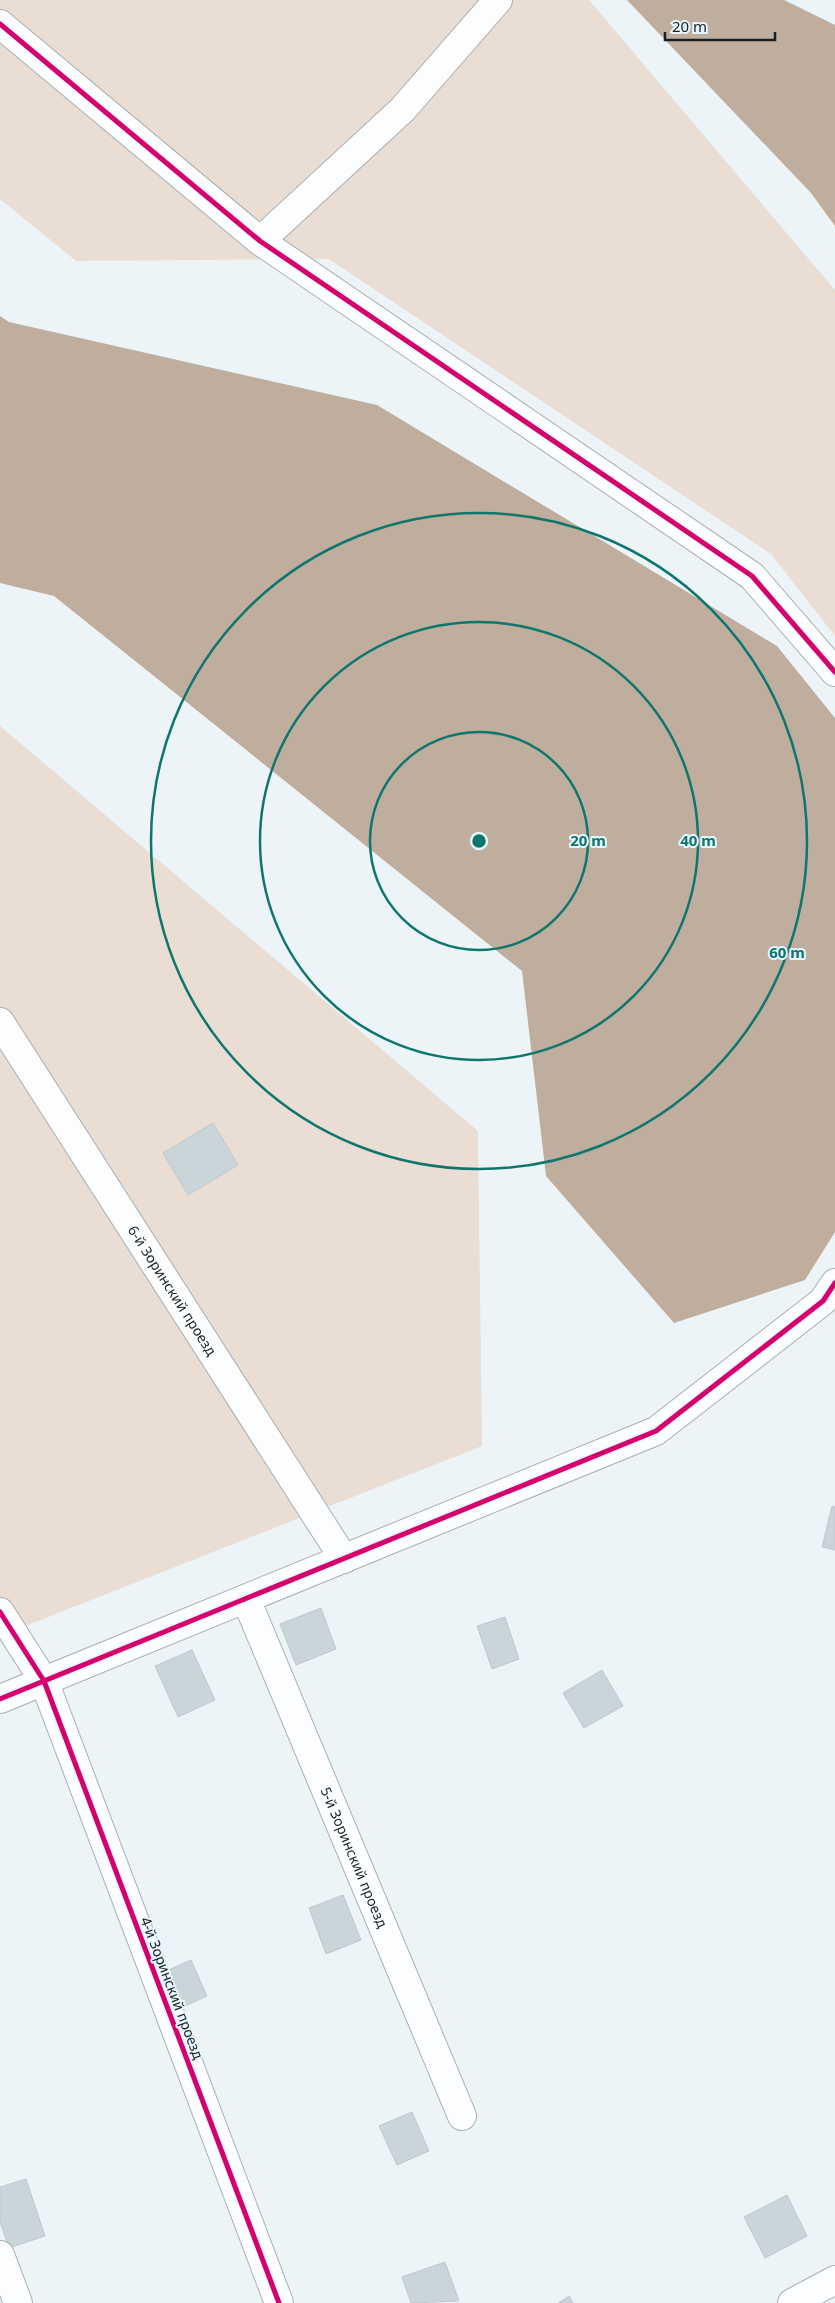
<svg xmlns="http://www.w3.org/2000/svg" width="835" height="2303" font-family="'Noto Sans',sans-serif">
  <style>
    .green { fill: #e9ddd4 }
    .water { fill: #bfad9d }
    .building { fill: #cad5da; stroke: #c1c7cb }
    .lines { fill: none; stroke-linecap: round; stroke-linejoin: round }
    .minor-casing { stroke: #a8afb2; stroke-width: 30 }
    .minor { stroke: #fcfdfe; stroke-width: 28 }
    .cycleway-casing { stroke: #e6f5fe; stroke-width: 8 }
    .cycleway { stroke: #d6006c; stroke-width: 5 }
    .ring { fill: none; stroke: #0f766e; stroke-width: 2.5 }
    .labels { text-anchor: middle; stroke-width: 4; stroke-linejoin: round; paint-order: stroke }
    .street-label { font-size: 14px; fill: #1a2023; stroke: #e6f5fe }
    .centre { fill: #0f766e; stroke: #e6f5fe; stroke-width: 2.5 }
    .ring-label { font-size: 15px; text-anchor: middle; font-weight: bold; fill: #0f766e; stroke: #e6f5fe; stroke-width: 4; stroke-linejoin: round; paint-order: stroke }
  </style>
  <rect width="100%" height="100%" fill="#ecf4f8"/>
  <path class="green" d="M0,0H589L835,290V636L771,554L329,259L76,261L0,199Z
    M0,726L478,1131L482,1446L0,1636Z"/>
  <path class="water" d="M627,0H784L835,25V226L811,193Z
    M0,316L9,322L377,405L777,646L835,718V1232L805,1280L674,1323L546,1176L522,971L54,596L0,583Z"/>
  <path class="building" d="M213,1123L238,1165L188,1195L163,1153Z
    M832,1506L835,1507V1550L822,1547Z
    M321,1608L336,1649L296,1665L280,1624Z
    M505,1617L519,1659L492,1669L477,1626Z
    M192,1650L215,1700L178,1717L155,1666Z
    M602,1670L623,1706L584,1728L563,1693Z
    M343,1895L361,1940L326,1954L309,1908Z
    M191,1960L207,1996L172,2012L157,1975Z
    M412,2112L429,2151L397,2165L379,2126Z
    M26,2179L45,2236L9,2248L0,2222V2187Z
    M787,2195L807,2236L765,2258L744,2217Z
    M445,2262L459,2301L411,2303L402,2277Z
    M569,2296L573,2303H558Z"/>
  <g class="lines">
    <g class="minor-casing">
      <g id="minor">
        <path d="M0,24L260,241L752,576L835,672"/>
        <path d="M260,241L402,110L498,0"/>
        <path id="s1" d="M0,1022L344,1559"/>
        <path id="s2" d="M246,1599L462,2116"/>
        <path d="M0,1612L44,1681L279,2303"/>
        <path d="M0,1699L656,1431L823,1301L835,1283"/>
        <path d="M0,2255L18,2303"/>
        <path d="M792,2303L835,2280"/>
      </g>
    </g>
    <use href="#minor" class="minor"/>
    <g class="cycleway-casing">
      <path id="cycleway" d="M0,24L260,241L752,576L835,672
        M0,1612L44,1681L279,2303
        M0,1699L656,1431L823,1301L835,1283"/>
    </g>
    <use href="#cycleway" class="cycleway"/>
  </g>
  <g class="ring">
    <circle cx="479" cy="841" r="109"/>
    <circle cx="479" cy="841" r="219"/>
    <circle cx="479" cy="841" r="328"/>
  </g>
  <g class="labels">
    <g class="street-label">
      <text dy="5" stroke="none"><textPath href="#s1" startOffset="319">6-й Зоринский проезд</textPath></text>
      <text dy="5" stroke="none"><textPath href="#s2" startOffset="280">5-й Зоринский проезд</textPath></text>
      <text transform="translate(172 1988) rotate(69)" y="5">4-й Зоринский проезд</text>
    </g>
  </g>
  <circle cx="479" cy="841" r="8" class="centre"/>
  <g class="ring-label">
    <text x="588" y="846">20 m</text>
    <text x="698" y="846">40 m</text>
    <text x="787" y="958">60 m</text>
  </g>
  <path d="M665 32v8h110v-8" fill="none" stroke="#1a2023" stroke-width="2.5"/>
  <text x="672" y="32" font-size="15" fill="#1a2023" stroke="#e6f5fe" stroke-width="4" paint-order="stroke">20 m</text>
</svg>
